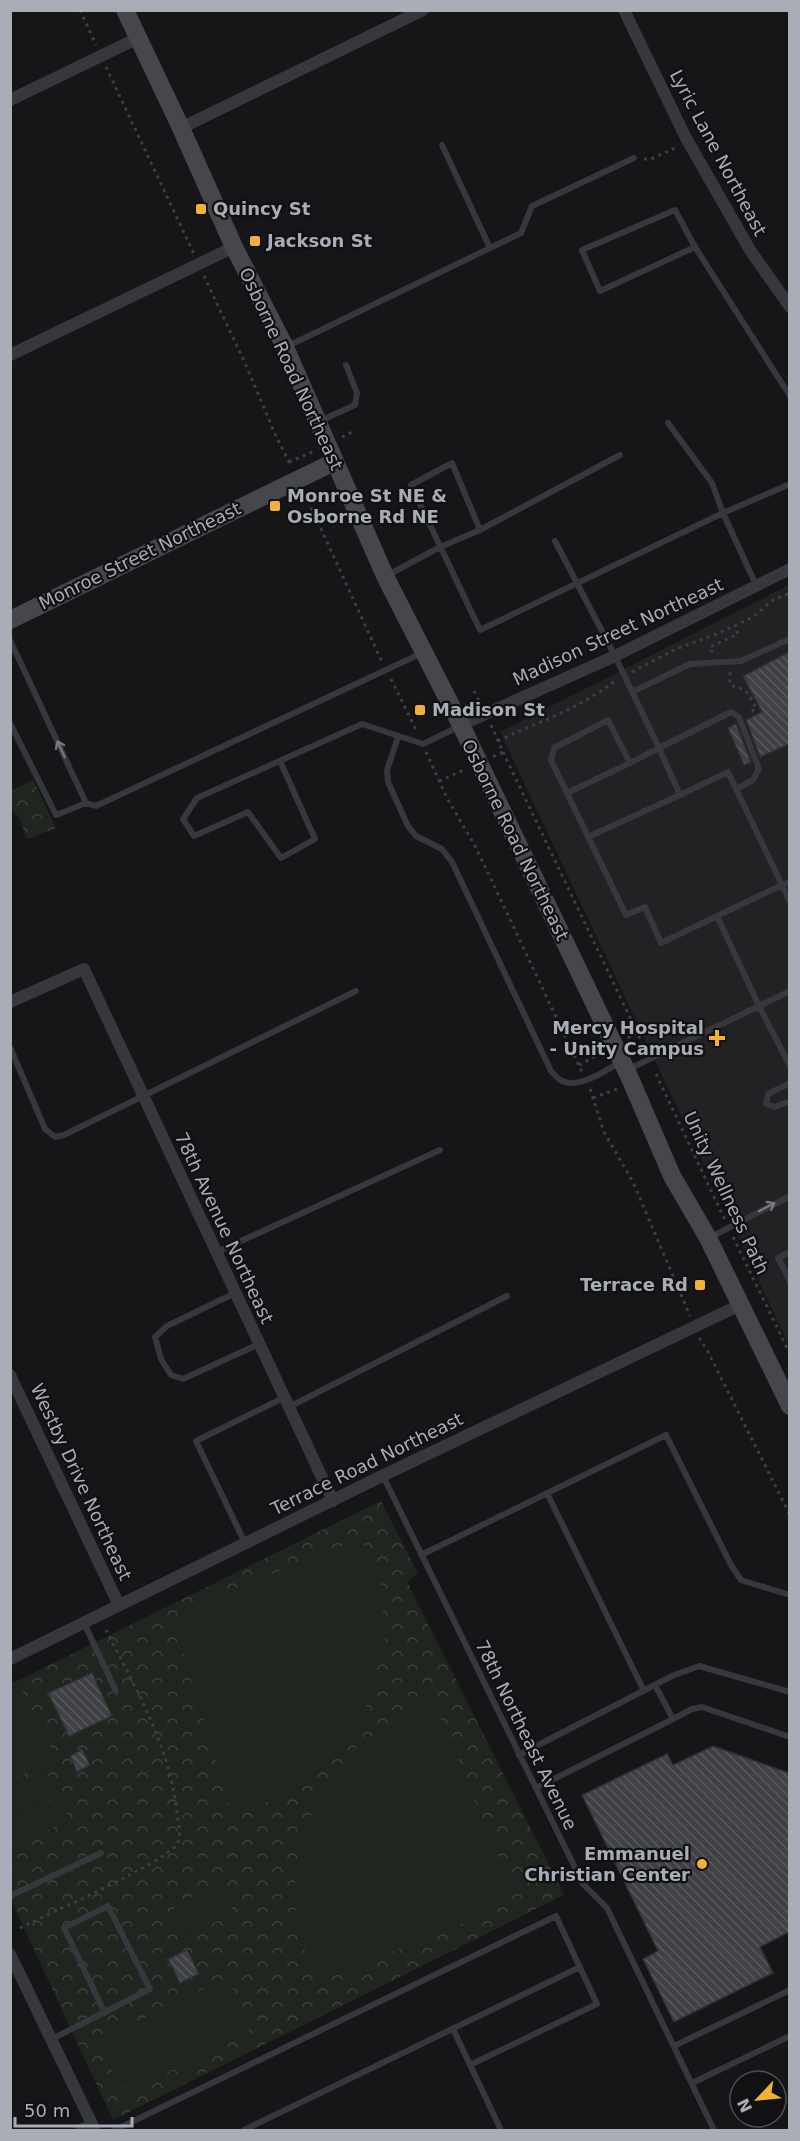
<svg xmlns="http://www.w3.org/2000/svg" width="800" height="2141" font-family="'DejaVu Sans',sans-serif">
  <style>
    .built { fill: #222225 }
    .forest { fill: url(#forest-crowns) }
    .pitch { fill: #1e261f }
    .building { fill: url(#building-back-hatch); stroke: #303034; stroke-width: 1.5 }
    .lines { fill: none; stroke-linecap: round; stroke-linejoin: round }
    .path { stroke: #3d3f44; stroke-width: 3; stroke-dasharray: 3 4.5; stroke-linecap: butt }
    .lane { stroke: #37383d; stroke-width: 6 }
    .street { stroke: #37383d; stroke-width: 12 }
    .secondary { stroke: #45474d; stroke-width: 18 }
    .oneway { stroke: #757881 }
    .poi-dot { fill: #f2b134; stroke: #111113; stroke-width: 2 }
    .labels { text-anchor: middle; stroke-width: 4.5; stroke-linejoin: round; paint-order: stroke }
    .street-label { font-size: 18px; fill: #a8adb8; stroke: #111113 }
    .poi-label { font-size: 18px; font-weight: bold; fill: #a8adb8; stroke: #111113; text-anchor: start }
  </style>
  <defs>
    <pattern id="forest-crowns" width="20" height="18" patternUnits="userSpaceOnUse" patternTransform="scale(1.5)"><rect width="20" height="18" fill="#1e261f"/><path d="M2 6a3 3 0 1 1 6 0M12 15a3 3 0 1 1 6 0" fill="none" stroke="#3c433d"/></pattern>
    <pattern id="building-back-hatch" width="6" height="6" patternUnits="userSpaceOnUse" patternTransform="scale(1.5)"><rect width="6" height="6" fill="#404145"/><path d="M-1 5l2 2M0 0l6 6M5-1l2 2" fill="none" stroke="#595a5e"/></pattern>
  </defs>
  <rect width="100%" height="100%" fill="#161618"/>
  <path class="built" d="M789,585V1345L500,732Z"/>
  <path class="forest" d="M33,780L56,828L28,839C23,834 24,831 22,825C20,818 15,813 11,808V791Z
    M381,1501L418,1573L407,1582L564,1895L113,2120L11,1900V1684Z"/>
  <path class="pitch" d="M361,1539L381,1583L385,1640L369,1699L351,1734L313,1775L273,1799L232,1815L175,1626L182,1610Z
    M22,1690L55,1758L11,1780V1696Z
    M433,1700L512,1890L503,1907L316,1982L297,1927L295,1873L306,1828L320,1794L351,1752L393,1720Z
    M45,1769L56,1793L11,1815V1786Z
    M60,1796L70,1820L20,1843L11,1823V1819Z
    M219,1883L234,1913L187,1936L173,1906Z
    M218,1982L231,1984L251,2026L246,2034L129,2091L119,2084L100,2047L108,2036Z"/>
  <path class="building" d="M789,652V744L760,757L746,720L762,712L743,676Z
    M736,724L751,762L744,765L728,728Z
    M92,1673L112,1716L69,1736L48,1693Z
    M713,1746L789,1773V1932L760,1947L773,1973L674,2022L643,1959L658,1951L582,1795L667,1754L673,1765Z
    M82,1749L90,1765L77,1772L70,1756Z
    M187,1950L199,1974L180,1983L168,1959Z"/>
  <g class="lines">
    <path class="path" d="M80,10L96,45
      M106,67L194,254
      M644,159H651L677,147
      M204,276L245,363L276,436L291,466
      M342,437L352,432
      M289,462L312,452
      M305,494L382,662
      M713,651H711L710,647L738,634L735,626
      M632,672L676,649L719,633L753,617L773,600L790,593
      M730,672V685C748,691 749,692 756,709L748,713
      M391,679L417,732
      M474,691L480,703
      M491,725L503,752L492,757
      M498,741C531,725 565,714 596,694C603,689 610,686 615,680
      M426,752L447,798L474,844L490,877L582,1072
      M503,752L637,1032
      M439,781L464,770
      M628,1038L637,1032L646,1052
      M579,1065L601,1053
      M656,1074L725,1220
      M590,1089L604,1132L633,1182L690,1316
      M593,1098L617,1089
      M733,1237L790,1354
      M699,1338L707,1350L790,1515
      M20,1928C44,1916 168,1861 177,1844C182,1835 178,1823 177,1813C170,1747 136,1689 106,1630"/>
    <path class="lane" d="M442,145L490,248
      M695,247L600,291L582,250L675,210L695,247L790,396
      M288,346L521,233L532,206L634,158
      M320,421L355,405L357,393L346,365
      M480,530L452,463L411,485L480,630L723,513L712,483L668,423
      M555,541L615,656L659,748L731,712L739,717L759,769L753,780L736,789
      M388,575L440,547L480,530L620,455
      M756,585L723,513L790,484
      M10,640L86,803
      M632,692L690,664L741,661L790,639
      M10,723L56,815L86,803L96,806L422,653
      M398,737L387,770L388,782L408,826L416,836L442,849L452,862L551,1071C554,1074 558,1080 562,1081C580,1089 606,1070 621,1062
      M280,761L315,839L281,858L248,812L194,836L183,819L197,798L362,724L423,744L460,726
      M567,793L630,763
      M588,837L680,795
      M790,882L782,885L790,902
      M717,916L782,885L728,772L680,795L659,748L630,763L608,720L554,748L551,760L626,915L645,907L661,943L717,916L759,1006L790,1066
      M10,1047L45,1129L55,1137L64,1135L356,991
      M629,1069L790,991
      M790,1083L768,1094L766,1104L775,1107L790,1101
      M711,1237L790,1196
      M217,1252L440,1150
      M790,1252L778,1258L790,1281
      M235,1293L167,1326L155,1337L161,1359L171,1375L183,1379L259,1344
      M289,1407L507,1296
      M383,1476L583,1884L607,1908L714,2130
      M547,1493L644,1691
      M245,1543L196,1441L285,1397
      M421,1555L666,1435L731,1565L741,1580L790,1595
      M84,1623L116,1691
      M655,1685L673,1719L692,1709L702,1707L790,1737
      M519,1755L672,1676L699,1666L790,1692
      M536,1788L673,1719
      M10,1896L101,1853
      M453,2029L501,2130
      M52,2039L150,1989L108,1906L64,1928L105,2013
      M674,2046L790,1990
      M692,2083L790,2036
      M115,2130L556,1916L597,2004L470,2065
      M244,2130L580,1967"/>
    <path class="street" d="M624,10L686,138L750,250L790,307
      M10,100L138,38
      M181,128L423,10
      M10,355L234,247
      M461,725L615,656L790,569
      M10,1002L84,969L333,1501
      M10,1375L119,1605
      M10,1659L382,1476L740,1305
      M10,1954L95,2130
      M81,2130L92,2125"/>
    <path class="secondary" d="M125,10L181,128L234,247L285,347L385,576L461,725L629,1076L672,1176L708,1238L790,1406
      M10,620L334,462"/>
  </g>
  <defs><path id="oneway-shaft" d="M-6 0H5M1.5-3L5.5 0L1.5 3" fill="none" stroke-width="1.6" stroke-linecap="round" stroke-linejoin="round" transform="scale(1.5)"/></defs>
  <g class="oneway">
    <use href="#oneway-shaft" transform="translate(61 749) rotate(-115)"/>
    <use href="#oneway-shaft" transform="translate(767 1207) rotate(-28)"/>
  </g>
  <g class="poi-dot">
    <rect x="195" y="203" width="12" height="12" rx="3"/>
    <rect x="249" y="235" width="12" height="12" rx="3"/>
    <rect x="269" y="500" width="12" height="12" rx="3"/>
    <rect x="414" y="704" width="12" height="12" rx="3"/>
    <path d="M714 1029h6v6h6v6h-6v6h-6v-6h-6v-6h6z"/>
    <rect x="694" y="1279" width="12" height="12" rx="3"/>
    <circle cx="702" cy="1864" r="6"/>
  </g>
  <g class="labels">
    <g class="street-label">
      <text transform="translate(718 153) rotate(62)" y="6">Lyric Lane Northeast</text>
      <text transform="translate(291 369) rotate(65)" y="6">Osborne Road Northeast</text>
      <text transform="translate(140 556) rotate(-26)" y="6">Monroe Street Northeast</text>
      <text transform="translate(618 632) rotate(-25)" y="6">Madison Street Northeast</text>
      <text transform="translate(515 840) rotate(64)" y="6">Osborne Road Northeast</text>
      <text transform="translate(726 1193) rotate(65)" y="6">Unity Wellness Path</text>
      <text transform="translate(224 1228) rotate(65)" y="6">78th Avenue Northeast</text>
      <text transform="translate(367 1464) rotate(-26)" y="6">Terrace Road Northeast</text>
      <text transform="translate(81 1482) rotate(65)" y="6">Westby Drive Northeast</text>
      <text transform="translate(526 1735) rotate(64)" y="6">78th Northeast Avenue</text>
    </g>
    <g class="poi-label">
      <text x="213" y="215">Quincy St</text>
      <text x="267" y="247">Jackson St</text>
      <text x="287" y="502">Monroe St NE &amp;<tspan x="287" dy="21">Osborne Rd NE</tspan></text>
      <text x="432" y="716">Madison St</text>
      <text x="704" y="1034" text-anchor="end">Mercy Hospital<tspan x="704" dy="21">- Unity Campus</tspan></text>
      <text x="688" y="1291" text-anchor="end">Terrace Rd</text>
      <text x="690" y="1860" text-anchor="end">Emmanuel<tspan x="690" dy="21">Christian Center</tspan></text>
    </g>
  </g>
  <rect width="800" height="2141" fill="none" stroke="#a8adb8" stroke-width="24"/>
  <g transform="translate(758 2099) rotate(244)"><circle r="28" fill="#111113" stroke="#4d4f55" stroke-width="1.5"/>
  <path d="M0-4.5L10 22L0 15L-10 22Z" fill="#f2b134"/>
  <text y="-9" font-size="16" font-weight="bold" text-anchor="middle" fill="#a8adb8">N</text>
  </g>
  <path d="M15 2117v9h117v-9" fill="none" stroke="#a8adb8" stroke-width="3"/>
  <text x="24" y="2117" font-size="18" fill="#a8adb8" stroke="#111113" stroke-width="4.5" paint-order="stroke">50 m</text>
</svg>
